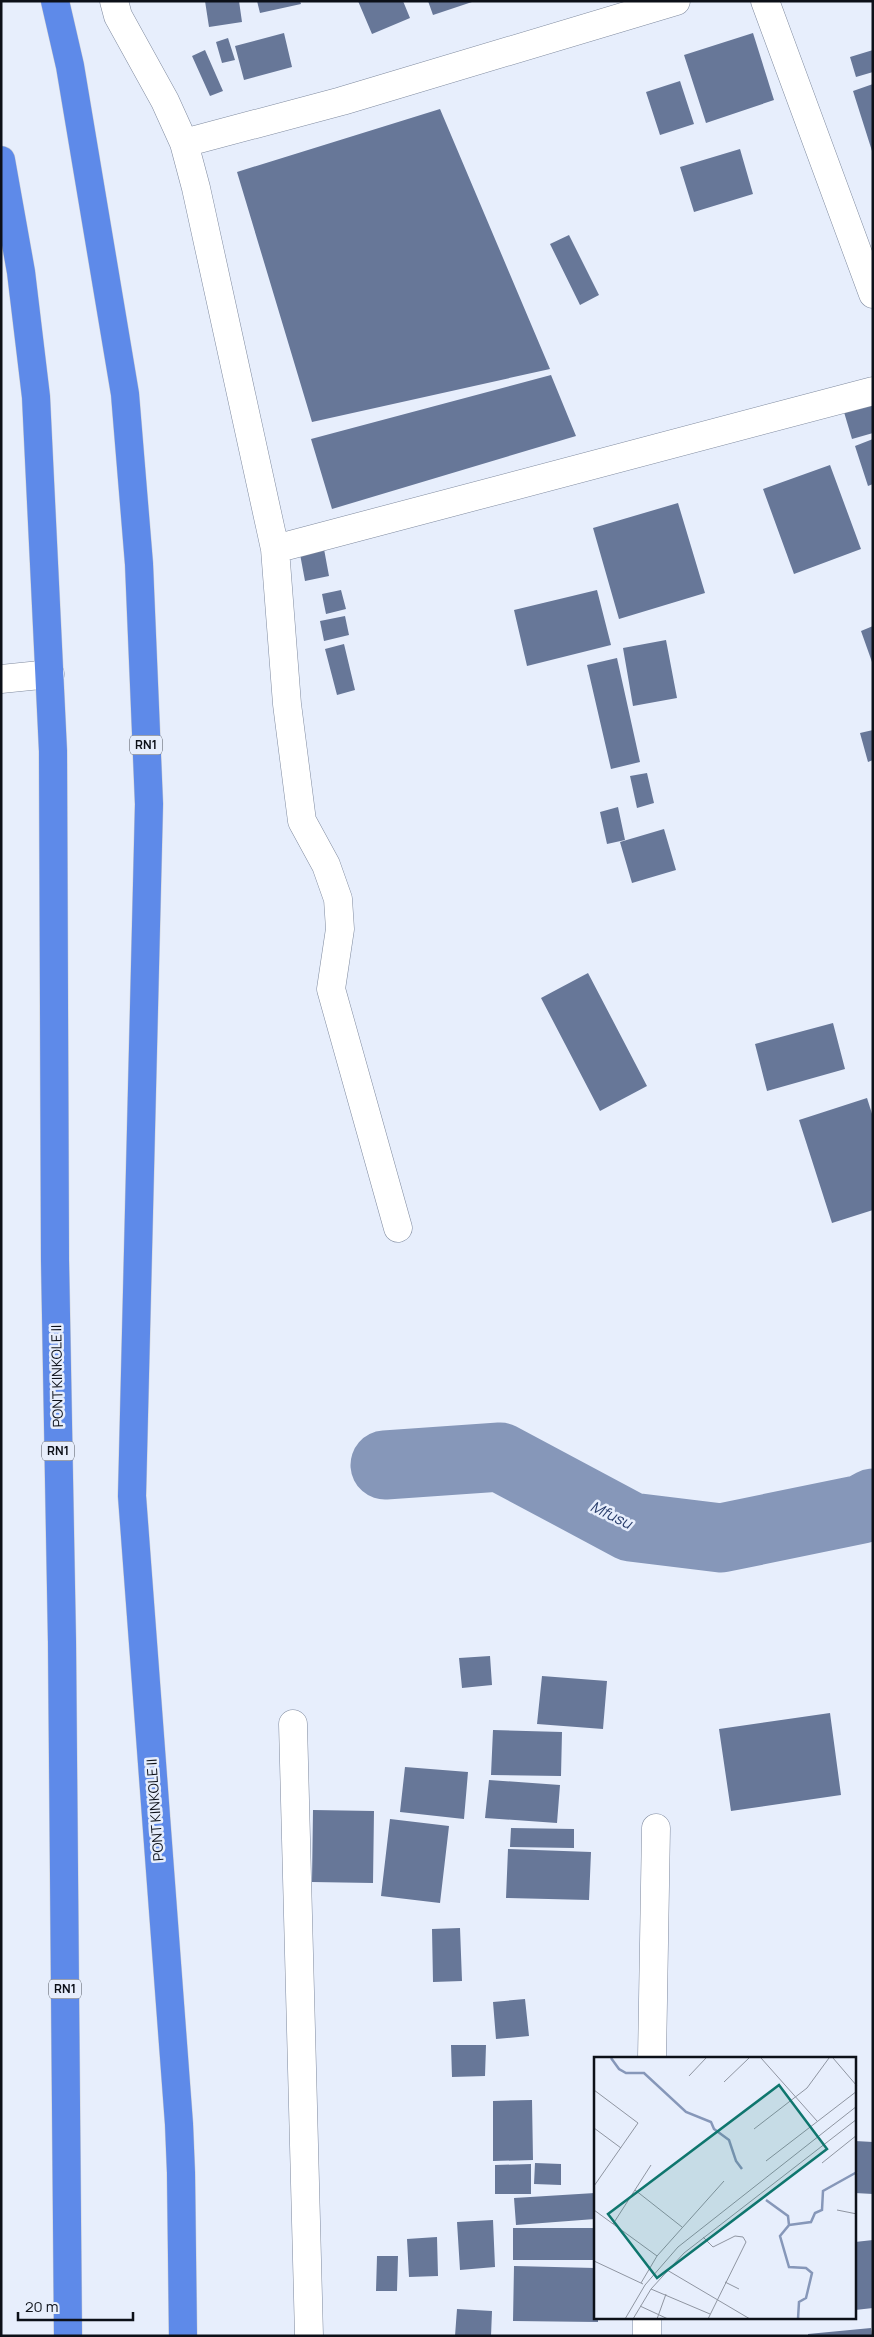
<svg xmlns="http://www.w3.org/2000/svg" width="874" height="2337" font-family="Manrope,sans-serif">
  <style>
    .lines { fill: none; stroke-linecap: round; stroke-linejoin: round }
    .river { stroke: #8697b9; stroke-width: 69 }
    .building { fill: #677798 }
    .street-casing { stroke: #7f8a9f; stroke-width: 29 }
    .highway-casing { stroke: #cecfd1; stroke-width: 29 }
    .street { stroke: #fff; stroke-width: 28 }
    .highway { stroke: #5e8ae9; stroke-width: 28 }
    .labels { text-anchor: middle; stroke-width: 5; stroke-linejoin: round; paint-order: stroke }
    .shield { fill: #e7eefc; stroke: #4e535c; stroke-width: 1 }
    .shield-label { font-size: 12px; font-weight: bold; fill: #0c1018 }
    .street-label { font-size: 14px; fill: #0c1018; stroke: #e7eefc }
    .water-label { font-size: 15px; font-style: italic; fill: #263b69; stroke: #e7eefc }
    .inset-river { fill: none; stroke: #8697b9; stroke-width: 2.5 }
    .inset-road { fill: none; stroke: #8f95a1; stroke-width: 1 }
    .view { fill: #0f766e; fill-opacity: 0.15; stroke: #0f766e; stroke-width: 2.5 }
    .inset-edge { fill: none; stroke: #0c1018; stroke-width: 2.5 }
  </style>
  <rect width="100%" height="100%" fill="#e7eefc"/>
  <g class="lines">
    <path class="river" d="M385,1465L500,1457L631,1527L721,1538L862,1509L873,1503"/>
  </g>
  <path class="building" d="M205,1H239L242,22L209,27Z
    M257,1H300L301,4L260,13Z
    M358,1H403L410,18L372,34Z
    M428,1H472V2L433,15Z
    M284,33L292,67L244,80L235,46Z
    M753,33L774,100L706,123L684,55Z
    M228,38L235,60L222,63L216,42Z
    M205,50L223,91L210,96L192,56Z
    M873,50V72L856,77L850,57Z
    M680,81L694,124L660,135L646,92Z
    M873,84V151H872L853,91Z
    M440,109L550,369L312,422L237,172Z
    M740,149L753,194L694,212L680,167Z
    M569,235L599,295L580,305L550,244Z
    M551,375L576,436L332,509L311,439Z
    M873,394V433L852,439L841,402Z
    M873,439V484L868,486L855,446Z
    M830,465L861,549L794,574L763,489Z
    M678,503L705,593L619,619L593,528Z
    M324,549L329,576L305,581L300,554Z
    M341,590L346,609L326,614L322,594Z
    M597,590L611,645L527,666L514,610Z
    M345,616L349,635L324,641L320,621Z
    M873,626V662H872L861,631Z
    M666,640L677,698L633,706L623,648Z
    M344,644L355,690L337,695L325,649Z
    M617,658L640,762L611,769L587,665Z
    M873,730V760L868,762L860,733Z
    M647,773L654,803L637,808L630,776Z
    M618,807L625,840L607,844L600,812Z
    M664,829L676,870L632,883L620,842Z
    M588,973L647,1086L600,1111L541,998Z
    M833,1023L845,1069L767,1091L755,1044Z
    M867,1098L873,1117V1210L832,1223L799,1120Z
    M490,1656L492,1685L462,1688L459,1658Z
    M542,1676L607,1681L603,1729L537,1724Z
    M830,1713L841,1795L731,1811L719,1729Z
    M493,1730L562,1732L561,1776L491,1775Z
    M405,1767L468,1772L464,1819L400,1812Z
    M489,1780L560,1785L557,1823L485,1818Z
    M313,1810L374,1811L373,1883L312,1882Z
    M390,1819L449,1826L440,1903L381,1896Z
    M511,1828L574,1829V1848L510,1847Z
    M508,1849L591,1852L589,1900L506,1898Z
    M460,1928L462,1981L433,1982L432,1929Z
    M525,1999L529,2036L496,2039L493,2002Z
    M451,2045H486L485,2076L452,2077Z
    M532,2100L533,2160L493,2161V2101Z
    M855,2141L873,2142V2194L855,2193Z
    M535,2163L561,2164V2185L534,2184Z
    M531,2164V2194H495V2165Z
    M595,2193V2219L516,2225L514,2198Z
    M493,2220L495,2267L460,2270L457,2222Z
    M513,2228H595V2260H513Z
    M437,2237L438,2276L409,2277L407,2239Z
    M873,2240V2308L855,2310V2242Z
    M377,2256H398L397,2291H376Z
    M514,2266L595,2268V2318H598V2322L513,2321Z
    M457,2309L492,2311L491,2336H455Z
    M871,2328L872,2336H808V2334Z"/>
  <g class="lines">
    <g class="street-casing">
      <path id="street" d="M114,1L118,16L165,101L184,143L342,101L676,1
        M765,1L873,294
        M184,143L196,188L275,549L287,704L302,821L326,865L338,899L340,929L331,989L398,1228
        M275,549L873,391
        M1,679L50,674
        M293,1724L309,2336
        M652,2058L656,1828
        M647,2336V2318"/>
    </g>
    <g class="highway-casing">
      <path id="highway" d="M55,1L70,66L125,394L139,564L149,804L132,1496L179,2124L181,2173L183,2336
        M1,160L21,272L36,397L53,751L55,1260L62,1642L68,2336"/>
    </g>
    <use href="#street" class="street"/>
    <use href="#highway" class="highway"/>
  </g>
  <g class="labels">
    <g class="shield">
      <rect x="130" y="735.5" width="32" height="19" rx="4"/>
      <rect x="42" y="1441.5" width="32" height="19" rx="4"/>
      <rect x="49" y="1979.5" width="32" height="19" rx="4"/>
    </g>
    <g class="shield-label">
      <text x="146" y="749">RN1</text>
      <text x="58" y="1455">RN1</text>
      <text x="65" y="1993">RN1</text>
    </g>
    <g class="street-label">
      <text transform="translate(57 1376) rotate(-91)" y="5">PONT KINKOLE II</text>
      <text transform="translate(155 1810) rotate(-94)" y="5">PONT KINKOLE II</text>
    </g>
    <g class="water-label">
      <text transform="translate(611 1515) rotate(26)" y="5">Mfusu</text>
    </g>
  </g>
  <g transform="translate(594 2057)">
    <rect width="262" height="262" fill="#e7eefc"/>
    <path class="inset-river" d="M17,1L25,12L32,16H50L92,55L117,65L120,72L135,83L142,104L148,112M172,143L194,159L195,168L186,179L195,210L212,211L218,216L212,241L205,245L204,262M195,168L217,165L221,156L228,153L229,134L263,115"/>
    <path class="inset-road" d="M167,1L223,64M239,1L263,29M95,19L112,1M130,25L155,1M0,33L44,66L0,129M0,71L27,91M160,72L213,31L235,1M172,104L263,34M228,106L263,78M41,133L88,170M0,153L63,199L47,226M243,153L263,157M19,167L57,108M109,180L119,190L141,179L149,180L152,185L114,262M63,199L130,124M0,204L49,227M73,213L156,262M131,225L145,232M57,232L116,257M46,249L74,262M31,262L51,228L84,190L263,49M39,262L57,232L90,196L263,62M63,262L72,237"/>
    <path class="view" d="M185,28L233,92L63,221L14,157Z"/>
    <rect width="262" height="262" class="inset-edge"/>
  </g>
  <rect width="874" height="2337" fill="none" stroke="#0c1018" stroke-width="5"/>
  <path d="M18 2312v8h115v-8" fill="none" stroke="#0c1018" stroke-width="2.5"/>
  <text x="25" y="2312" font-size="15" fill="#0c1018" stroke="#e7eefc" stroke-width="4" paint-order="stroke">20 m</text>
</svg>
